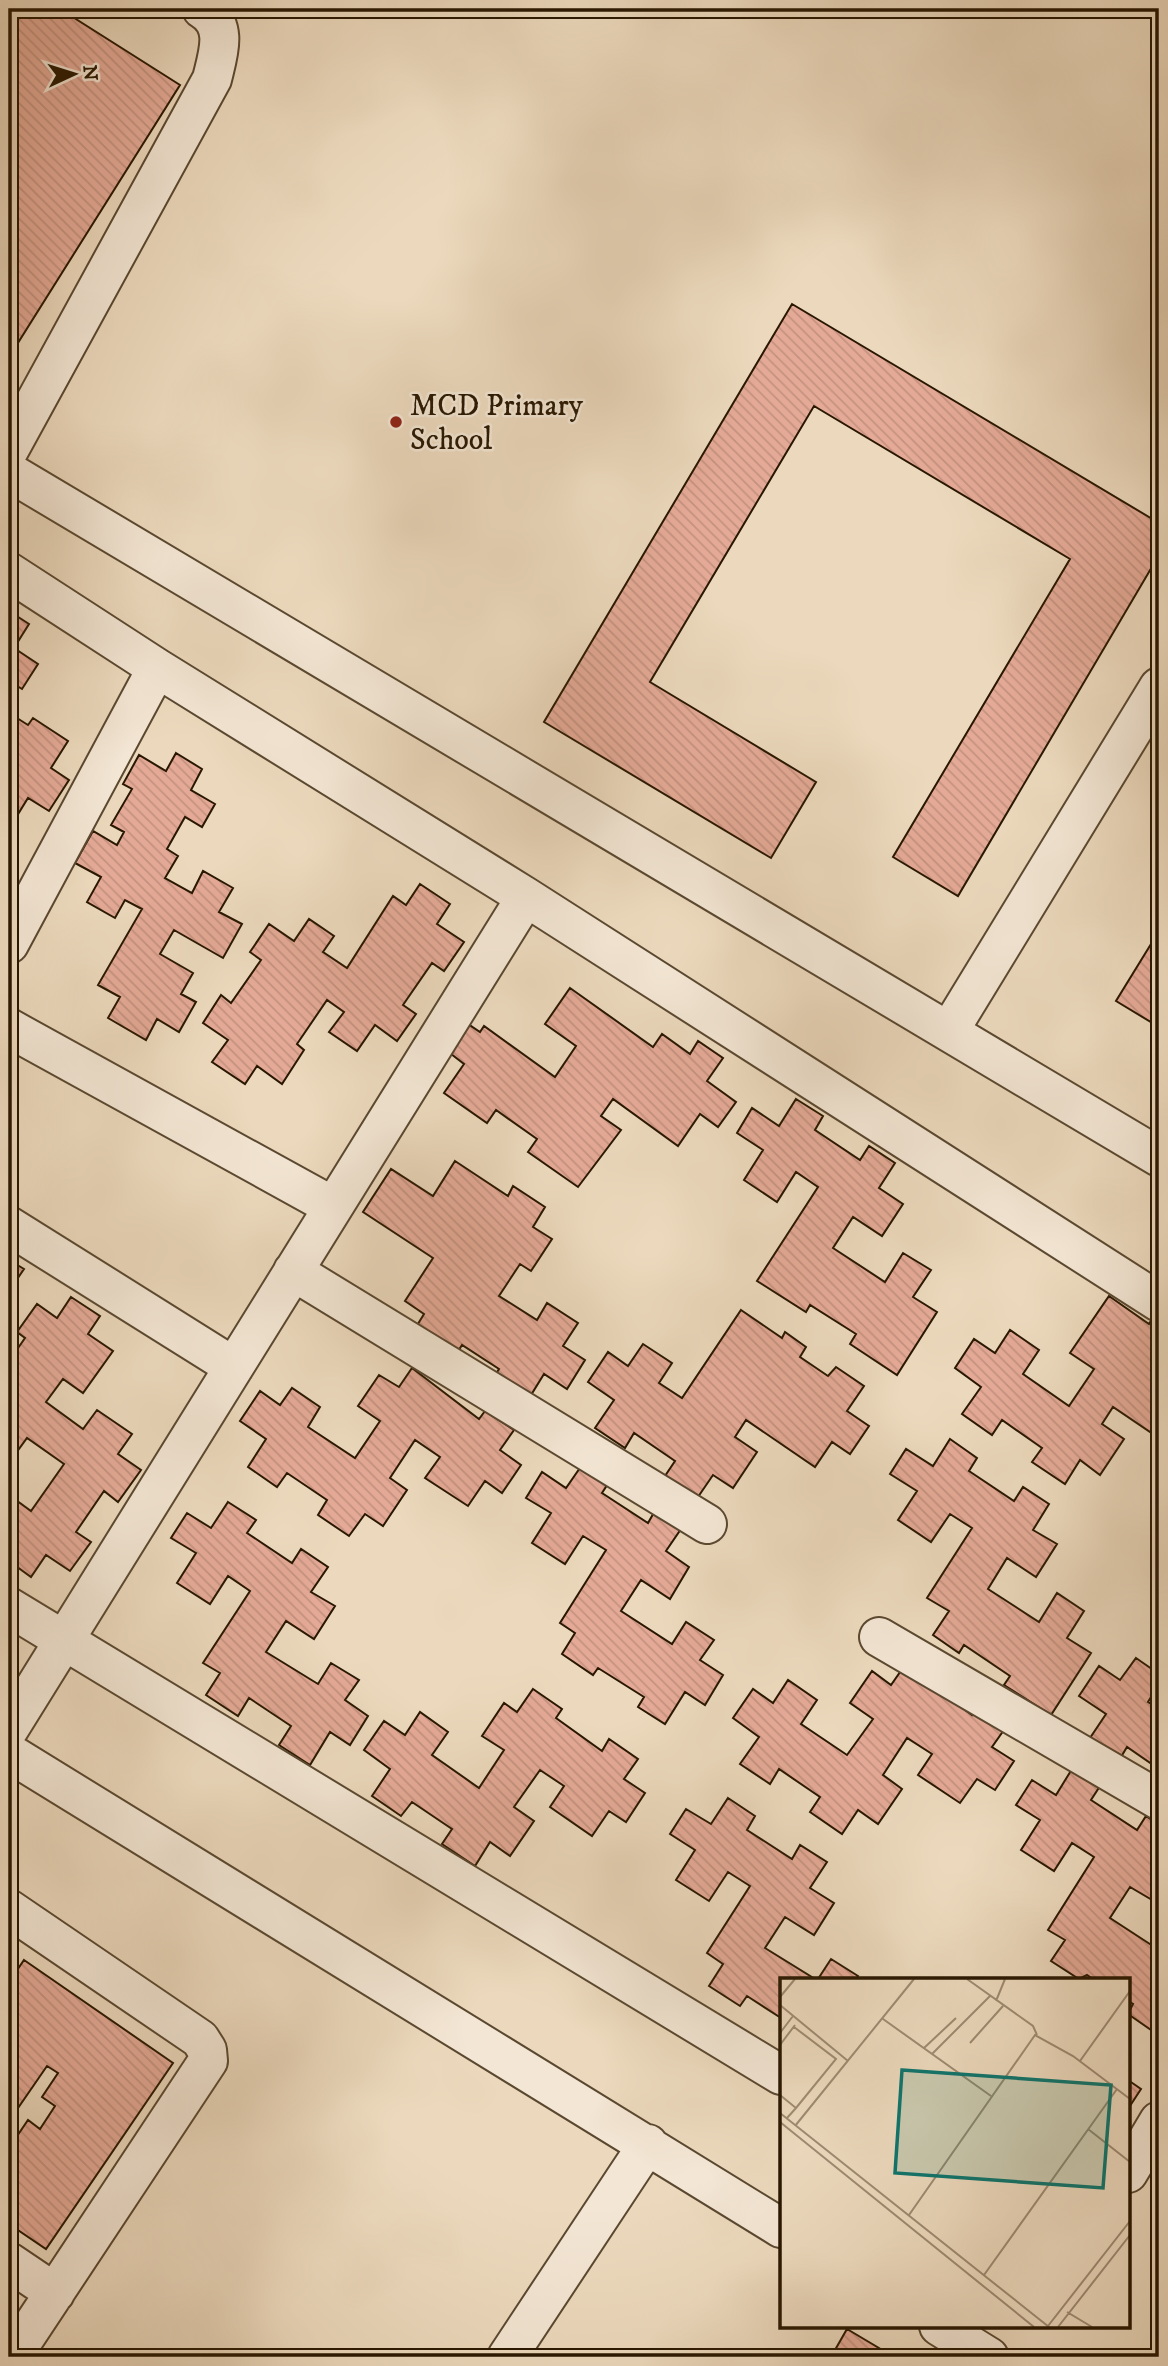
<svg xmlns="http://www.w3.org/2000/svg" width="1168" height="2366" font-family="'IM FELL DW Pica',serif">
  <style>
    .building { fill: url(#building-back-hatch); stroke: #291701; stroke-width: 2 }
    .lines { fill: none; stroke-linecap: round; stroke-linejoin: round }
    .minor-casing { stroke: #5a4830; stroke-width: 42 }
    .minor { stroke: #f3e6d4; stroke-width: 38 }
    .poi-dot { fill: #8f2418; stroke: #f3e6d4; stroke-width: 2.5 }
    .labels { text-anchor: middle; stroke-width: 5; stroke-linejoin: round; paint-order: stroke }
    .poi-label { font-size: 30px; fill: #291701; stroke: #f3e6d4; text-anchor: start }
    .inset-road { fill: none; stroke: #9e8b72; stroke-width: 2 }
    .view { fill: #0f766e; fill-opacity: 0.15; stroke: #0f766e; stroke-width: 3.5 }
    .inset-edge { fill: none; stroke: #291701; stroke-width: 3.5 }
  </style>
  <defs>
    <pattern id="building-back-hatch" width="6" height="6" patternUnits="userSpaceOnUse" patternTransform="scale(1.75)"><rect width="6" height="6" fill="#e5aa97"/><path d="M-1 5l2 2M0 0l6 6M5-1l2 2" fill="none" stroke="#c49280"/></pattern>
  </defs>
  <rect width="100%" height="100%" fill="#ecd9bd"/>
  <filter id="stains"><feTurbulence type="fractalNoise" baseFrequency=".00286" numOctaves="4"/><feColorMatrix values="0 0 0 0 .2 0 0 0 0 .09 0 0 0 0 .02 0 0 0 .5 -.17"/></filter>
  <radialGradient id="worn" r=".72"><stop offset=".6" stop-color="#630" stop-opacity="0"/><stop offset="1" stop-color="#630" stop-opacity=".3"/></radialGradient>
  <path class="building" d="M9,9H60L180,85L16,346L9,341Z
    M792,304L1159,523V555L958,896L893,857L1070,559L814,406L650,682L816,782L771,858L544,722Z
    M9,611L29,624L14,648L38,664L22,689L9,681Z
    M9,713L28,725L33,718L68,741L51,768L69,780L49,811L28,798L15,819L9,815Z
    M176,753L202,769L191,790L215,804L202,827L185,817L167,849L178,856L165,878L192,893L203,871L233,888L219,912L242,924L223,958L174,930L160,954L193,973L181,994L196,1002L179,1032L157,1019L146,1040L108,1018L120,997L98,985L142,909L125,900L115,918L87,902L101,877L75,863L93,831L117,845L124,832L111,825L132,789L123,784L139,755L166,771Z
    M420,884L450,904L437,924L464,942L444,971L432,963L403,1005L416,1014L397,1041L375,1025L357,1051L329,1032L344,1012L327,1000L297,1044L304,1050L282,1084L257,1066L245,1084L212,1062L228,1040L203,1023L221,995L231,1003L261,960L250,952L269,924L294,941L309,919L334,936L323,952L347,968L393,896L406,905Z
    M1159,931V1027L1116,1001Z
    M570,988L653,1047L662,1034L690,1054L698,1041L723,1058L707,1081L736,1102L718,1127L700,1114L678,1146L613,1099L601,1116L621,1130L578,1187L528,1152L537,1139L496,1110L487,1123L444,1093L464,1064L446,1050L465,1022L480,1032L484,1026L555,1077L576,1046L545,1024Z
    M796,1099L823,1116L815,1130L860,1160L869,1146L895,1163L879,1188L903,1204L882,1236L853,1217L833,1248L885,1282L903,1253L931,1270L913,1297L937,1312L897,1375L850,1344L856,1334L810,1305L806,1312L757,1281L818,1187L796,1172L777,1202L744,1180L763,1150L737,1133L752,1108L779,1126Z
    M455,1161L508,1196L513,1186L545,1207L533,1227L552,1239L531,1271L520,1264L499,1296L537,1320L547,1303L578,1323L563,1346L585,1360L567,1389L544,1374L523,1408L488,1386L499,1369L462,1345L454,1358L413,1332L424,1314L405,1301L433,1258L363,1212L391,1169L433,1196Z
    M9,1260L24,1269L9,1291Z
    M1109,1296L1149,1324L1152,1319L1159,1324V1438L1113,1407L1102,1424L1124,1439L1100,1475L1080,1460L1065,1484L1032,1462L1042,1448L1002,1420L992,1435L962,1414L981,1387L955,1368L974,1339L995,1353L1010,1330L1039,1350L1023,1374L1069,1406L1094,1369L1070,1353Z
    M71,1297L100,1316L88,1334L113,1351L83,1393L63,1379L46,1402L83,1429L97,1410L132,1434L118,1454L141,1470L118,1502L104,1491L76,1532L91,1542L70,1571L46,1555L31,1577L9,1561V1552L15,1542L9,1537V1495L31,1511L64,1464L27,1438L11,1460L9,1458V1361L25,1338L17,1332L37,1304L57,1318Z
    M741,1310L782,1338L785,1332L806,1347L800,1357L828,1376L836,1367L864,1386L847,1411L869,1426L850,1454L832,1442L815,1467L746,1420L735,1437L757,1452L733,1488L713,1475L698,1497L665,1476L675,1461L634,1433L625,1448L595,1428L614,1400L588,1382L608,1352L628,1366L643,1344L672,1363L659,1383L682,1398Z
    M412,1368L479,1419L485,1411L514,1430L500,1450L521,1465L502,1493L485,1481L468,1506L425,1478L440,1457L415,1440L390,1478L407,1490L383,1526L365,1514L349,1536L318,1515L327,1500L287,1473L277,1487L248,1467L266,1439L240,1421L260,1391L280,1405L292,1388L320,1407L308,1427L355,1458L380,1421L358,1406L379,1375L399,1387Z
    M950,1439L977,1458L969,1471L1014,1501L1023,1487L1049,1504L1033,1530L1057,1544L1036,1577L1007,1558L988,1589L1039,1622L1057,1593L1084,1611L1067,1638L1091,1653L1051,1715L1004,1685L1010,1676L964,1645L959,1653L933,1635L949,1611L927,1598L972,1528L950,1514L931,1542L898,1520L917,1491L890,1474L906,1449L933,1466Z
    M584,1462L611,1479L602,1493L648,1523L656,1509L683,1526L666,1551L689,1567L670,1599L641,1580L621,1611L672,1644L686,1622L714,1640L700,1660L723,1675L705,1705L685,1692L665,1724L638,1707L644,1697L598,1668L593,1675L562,1654L575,1633L560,1623L606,1550L583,1536L565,1564L532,1543L551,1513L526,1498L542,1472L566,1488Z
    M228,1502L256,1520L247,1533L292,1563L301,1549L328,1567L311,1592L335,1606L314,1639L286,1621L266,1652L318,1684L331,1663L359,1680L345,1700L368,1716L350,1745L330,1732L310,1765L279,1745L291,1726L249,1698L238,1716L206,1695L220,1673L203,1663L250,1591L228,1576L210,1604L177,1583L196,1553L171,1538L187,1513L211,1528Z
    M1136,1658L1159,1674V1684L1148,1702L1159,1709V1769L1127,1747L1118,1762L1088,1741L1106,1714L1079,1696L1099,1666L1120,1680Z
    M905,1665L972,1715L977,1707L1006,1727L992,1747L1014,1761L995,1790L977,1779L960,1803L918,1775L932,1754L907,1738L883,1775L902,1789L878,1824L858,1810L842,1834L810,1812L820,1797L779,1769L770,1784L740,1764L759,1737L733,1718L753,1689L773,1703L788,1680L817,1700L801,1724L847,1755L873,1719L850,1703L872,1671L891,1685Z
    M533,1689L562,1709L556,1718L602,1751L609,1739L638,1759L624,1779L645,1793L626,1822L609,1811L592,1836L550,1807L564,1786L540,1770L514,1807L534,1821L510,1856L490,1842L475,1866L442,1844L452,1829L412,1802L401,1816L372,1796L390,1769L364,1750L384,1721L405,1735L420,1712L448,1732L432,1755L479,1788L504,1750L482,1736L504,1703L517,1712Z
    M1072,1769L1100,1786L1091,1800L1137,1830L1146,1816L1159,1825V1853L1156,1858L1159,1861V1904L1130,1887L1110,1918L1159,1950V2023L1154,2032L1128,2014L1133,2004L1128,2001V1979H1093L1087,1975L1079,1979L1051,1961L1065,1940L1048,1930L1094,1857L1072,1843L1054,1871L1021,1850L1040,1820L1016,1805L1032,1780L1056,1795Z
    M728,1798L755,1816L747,1830L792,1859L800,1845L827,1862L810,1888L834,1903L814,1935L785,1917L765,1948L815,1979H781V2018L747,1996L740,2006L709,1986L723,1964L707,1953L750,1886L728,1872L709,1901L676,1880L695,1850L670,1834L686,1809L711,1824Z
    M831,1959L858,1976L856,1979H818Z
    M24,1960L173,2063L46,2249L9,2224V2148L28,2120L40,2129L55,2106L42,2097L58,2073L47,2066L18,2108L9,2101V1982Z
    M1128,2080L1141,2089L1128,2109Z
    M847,2329L894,2357H831Z"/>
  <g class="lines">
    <g class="minor-casing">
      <path id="minor" d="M9,450L212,79C218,54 229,25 202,9
        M9,472L1159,1157
        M9,572L157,668L526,897L1159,1302
        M9,944L157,668
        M9,1028L332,1206
        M949,1031L1159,687
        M9,1226L234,1367
        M293,1271L707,1524
        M9,1607L781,2075
        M879,1637L1159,1800
        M9,1729L526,897
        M9,1753L781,2228
        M9,1909L200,2039L207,2050L208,2061L12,2357
        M1128,2173L1159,2121
        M9,2262L55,2293
        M939,2326L989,2357
        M507,2357L648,2144"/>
    </g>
    <use href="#minor" class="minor"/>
  </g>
  <circle class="poi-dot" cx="396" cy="422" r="7"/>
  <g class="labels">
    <g class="poi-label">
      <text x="410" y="415">MCD Primary<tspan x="410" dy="34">School</tspan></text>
    </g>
  </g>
  <g transform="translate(780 1978)">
    <rect width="350" height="350" fill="#ecd9bd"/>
    <path class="inset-road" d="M187,1L253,48L257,57M0,19L15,1M216,23L225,1M0,27L68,83M103,41L211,118M14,49L56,81L16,130M0,55L13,38M190,65L223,28M0,67L15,47M144,70L176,40M152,76L210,18M300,83L350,13M0,117L16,130L7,140M0,135L269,349M0,144L254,349M15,148L134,1M308,151L350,184M129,237L255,57L293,78L350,121M204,297L337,111M287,334L312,349M268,348L350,243M278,349L350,257"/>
    <path class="view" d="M122,92L331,107L323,210L115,195Z"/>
    <rect width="350" height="350" class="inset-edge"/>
  </g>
  <rect width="1168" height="2366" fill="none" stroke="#ecd9bd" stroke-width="35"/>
  <rect x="10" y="10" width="1147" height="2345" fill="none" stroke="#291701" stroke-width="3.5"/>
  <rect x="18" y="18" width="1133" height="2331" fill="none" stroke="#291701" stroke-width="2"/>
  <g transform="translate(74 74) rotate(86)" stroke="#f3e6d4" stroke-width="5" paint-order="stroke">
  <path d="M0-5L12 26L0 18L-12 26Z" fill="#291701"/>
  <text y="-10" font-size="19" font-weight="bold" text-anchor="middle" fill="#291701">N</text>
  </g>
  <rect width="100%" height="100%" filter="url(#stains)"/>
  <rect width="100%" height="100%" fill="url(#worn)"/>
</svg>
